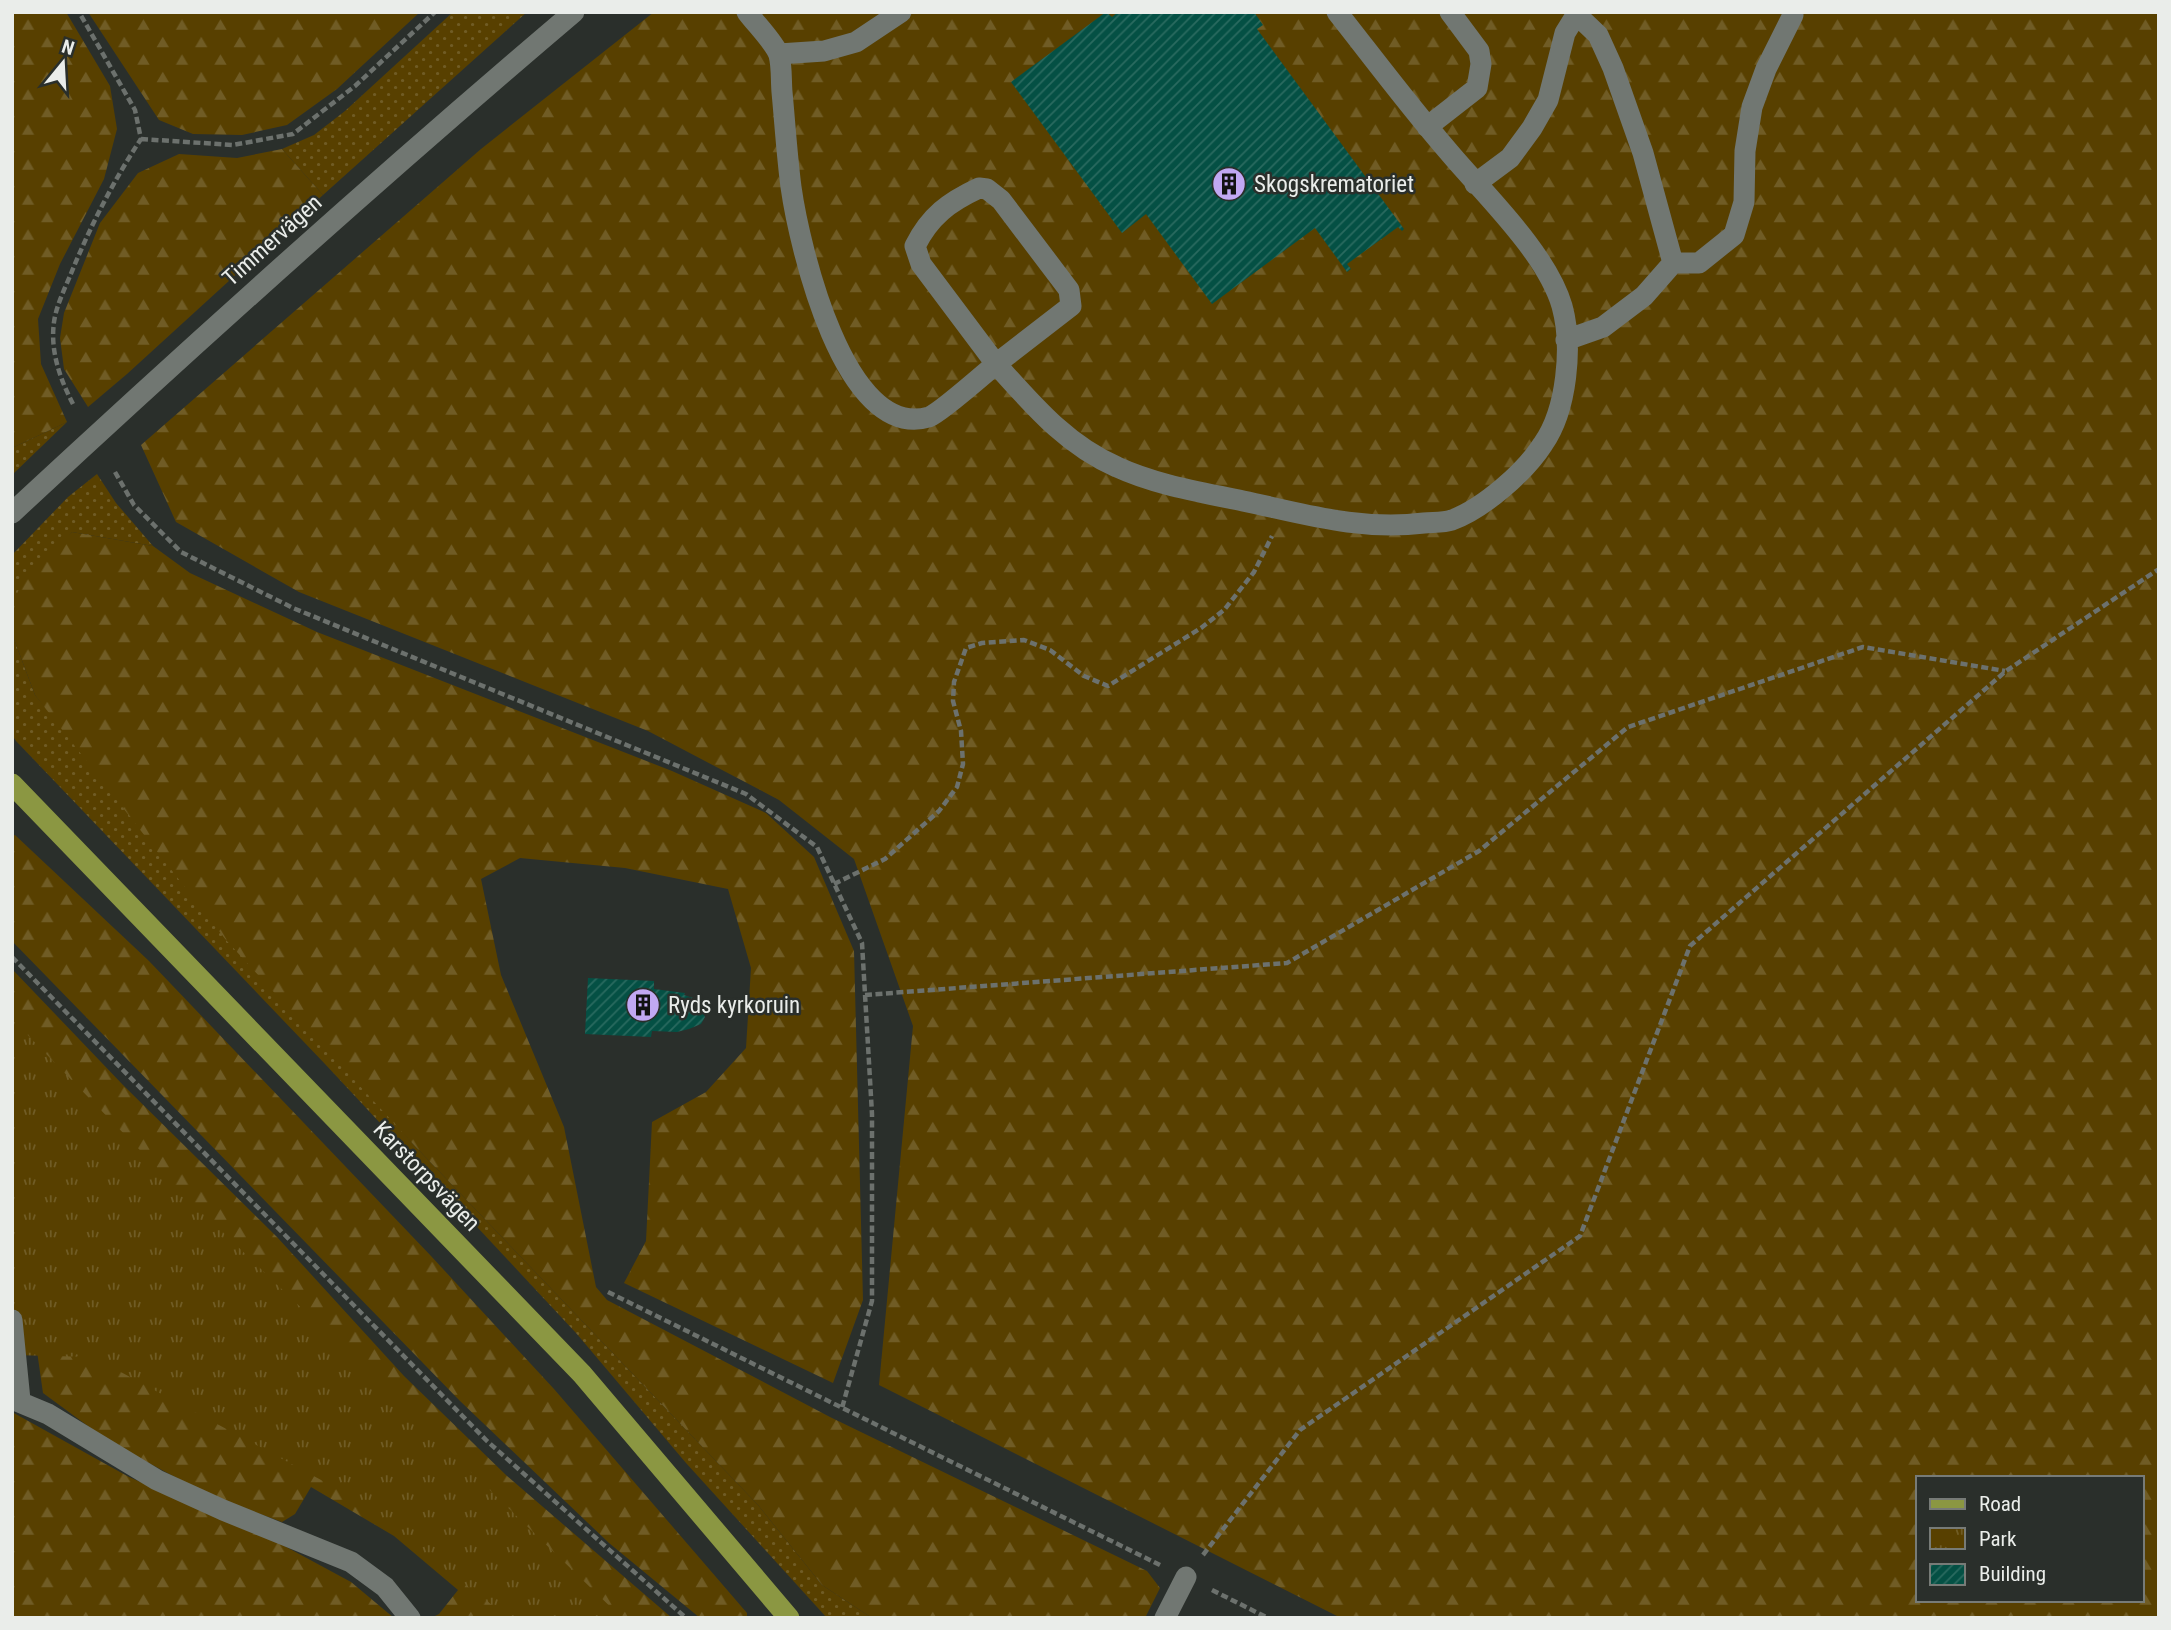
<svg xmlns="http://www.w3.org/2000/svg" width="2171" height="1630" font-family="'Roboto Condensed',sans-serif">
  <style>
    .grass { fill: url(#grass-dots) }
    .forest { fill: url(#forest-firs); fill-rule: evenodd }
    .park { fill: url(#park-tufts) }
    .building { fill: url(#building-hatch) }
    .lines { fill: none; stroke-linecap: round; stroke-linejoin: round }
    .path { stroke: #6c716d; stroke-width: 4.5; stroke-dasharray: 7 3.5; stroke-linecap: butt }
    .minor { stroke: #717772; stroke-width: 21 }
    .major { stroke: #8b9742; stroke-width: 21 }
    .labels { text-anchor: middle; stroke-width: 5; stroke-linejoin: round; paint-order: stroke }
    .poi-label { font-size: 23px; fill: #eaedea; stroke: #2a2f2b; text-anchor: start }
    .street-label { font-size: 23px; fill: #eaedea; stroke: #2a2f2b }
  </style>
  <defs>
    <pattern id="grass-dots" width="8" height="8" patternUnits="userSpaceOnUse" patternTransform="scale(1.75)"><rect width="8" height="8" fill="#584000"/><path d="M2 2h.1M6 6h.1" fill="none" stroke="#705c25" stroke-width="1.8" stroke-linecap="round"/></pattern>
    <pattern id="forest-firs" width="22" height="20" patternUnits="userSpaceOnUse" patternTransform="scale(1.75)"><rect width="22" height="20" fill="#584000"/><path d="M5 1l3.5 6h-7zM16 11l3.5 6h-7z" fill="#705c25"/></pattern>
    <pattern id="park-tufts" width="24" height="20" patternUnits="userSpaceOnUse" patternTransform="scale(1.75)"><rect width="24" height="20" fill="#584000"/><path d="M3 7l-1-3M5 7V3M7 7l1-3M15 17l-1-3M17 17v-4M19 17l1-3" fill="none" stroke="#705c25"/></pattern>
    <pattern id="building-hatch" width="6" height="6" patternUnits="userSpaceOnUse" patternTransform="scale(1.75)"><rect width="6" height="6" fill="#045044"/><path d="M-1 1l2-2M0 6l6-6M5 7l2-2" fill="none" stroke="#296a5f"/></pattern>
  </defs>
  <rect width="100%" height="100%" fill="#2a2f2b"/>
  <path class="grass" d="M453,12H527L323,195L282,149L314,135L345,111Z
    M67,422L12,475V448Z
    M97,474L116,503L153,546L72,532L12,603V555L68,497Z
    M12,634L35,695L413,1144L758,1505L822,1585L872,1618H827L686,1463L576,1333L325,1064L16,741L12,735Z"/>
  <path class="forest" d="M12,12H66L110,86L117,129L104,179L60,264L38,319L41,364L67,422L12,448Z
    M88,12H420L337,89L287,125L242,135L193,134L159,120Z
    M654,12H2159V1618H1341L879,1385L913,1026L854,859L779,800L648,731L299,592L176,522L141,445L481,149ZM1917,1478H2141V1600H1917Z
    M282,149L323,195L127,374L88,407L64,369L60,338L64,313L100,223L138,173L179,154L237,158Z
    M72,532L153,546L190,573L317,632L672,771L766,813L814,857L854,951L863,1300L833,1383L624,1283L646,1241L652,1122L706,1092L746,1048L751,968L728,889L625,868L520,858L481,879L501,975L564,1127L596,1287L607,1300L830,1417L1147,1571L1160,1588L1145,1618H872L822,1585L758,1505L413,1144L226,940L35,695L12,634V603L26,576Z
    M15,835L149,961L431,1256L554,1389L747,1613V1618H700L609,1543L460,1401L12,941V836Z
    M12,969L123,1085L277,1237L404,1376L507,1476L672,1618H431L439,1614L458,1590L394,1536L311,1487L295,1514L282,1522L209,1495L111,1443L43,1393L12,1176Z
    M12,1412L129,1477L277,1542L351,1582L394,1618H12Z"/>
  <path class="park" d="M12,1019L170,1181L622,1618H509L347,1494L93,1357L12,1355Z"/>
  <path class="building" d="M1106,12L1112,17L1118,12H1254L1263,25L1257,29L1404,229L1402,231L1398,227L1347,264L1351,269L1347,272L1315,228L1212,304L1146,214L1122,233L1011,82Z
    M588,978L654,981V989L685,993L684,995L696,999L705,1017L701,1024L689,1029L677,1032L652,1031L651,1037L585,1034Z"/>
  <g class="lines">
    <path class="path" d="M141,139L233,145L293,134L355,86L435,12
      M73,404C60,379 50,351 54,322C56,307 64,290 70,276C89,229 113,181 141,139L135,110L79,12
      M115,472L134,505L181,552L293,608L746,794L817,847L862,943L872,1114V1301L842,1408
      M834,884L885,859L939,811L957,787L963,764L961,731L953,701L954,682L966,648L982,643L1024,640L1050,650L1084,676L1108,686L1201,628L1224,610L1254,572L1272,536
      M12,957L487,1441L686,1618
      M865,995L1287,963L1479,851L1628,727L1863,647L2005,671
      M608,1292L1160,1565
      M1203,1555L1300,1430L1580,1236L1690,946L2006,671L2159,569
      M1212,1590L1268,1618"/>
    <path class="minor" d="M747,12C755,23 775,43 779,55C782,66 781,81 782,92C785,124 787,156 791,187C799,244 844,442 929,417C940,413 984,374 996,364C1032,404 1066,445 1117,467C1156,485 1201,492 1243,501C1305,514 1360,531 1424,523C1432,522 1443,523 1452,520C1484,508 1525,472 1543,444C1567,410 1573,346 1562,306C1546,252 1484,194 1448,151C1409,106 1374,59 1337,12
      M779,54L824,51L856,42L901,12
      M1427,127L1477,88L1481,64L1479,51L1450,12
      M1475,184L1510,158L1532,128L1548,100L1565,33L1578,12
      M979,188L987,189L1001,200L1069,290L1071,306L996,364L921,264L915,246C930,216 949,202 979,188Z
      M1673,263H1699L1734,235L1744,202L1745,151L1752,107L1766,69L1793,15
      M1566,340L1603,327L1644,296L1673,263L1643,153L1613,68L1598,35L1576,14
      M12,513C196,342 382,175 574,12
      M12,1320L20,1400
      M12,1399L48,1414L157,1480L223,1510L351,1562L385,1587L410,1618
      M1165,1618L1186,1577"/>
    <path class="major" d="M12,784L582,1374L789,1618"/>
  </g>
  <defs>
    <g id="building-disc" transform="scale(1.75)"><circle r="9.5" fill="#c1a8f3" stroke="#2a2f2b"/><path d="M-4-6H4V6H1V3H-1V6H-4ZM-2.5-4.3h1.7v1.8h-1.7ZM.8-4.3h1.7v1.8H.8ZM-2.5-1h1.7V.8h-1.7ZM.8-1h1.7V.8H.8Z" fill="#111"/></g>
  </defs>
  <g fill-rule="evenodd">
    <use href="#building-disc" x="1229" y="184"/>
    <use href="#building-disc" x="643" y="1005"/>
  </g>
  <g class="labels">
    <g class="poi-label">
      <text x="1254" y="192">Skogskrematoriet</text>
      <text x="668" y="1013">Ryds kyrkoruin</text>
    </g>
    <g class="street-label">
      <text transform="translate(272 240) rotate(-42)" y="8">Timmervägen</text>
      <text transform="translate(427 1176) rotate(46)" y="8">Karstorpsvägen</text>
    </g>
  </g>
  <rect width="2171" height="1630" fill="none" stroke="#eaedea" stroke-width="28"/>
  <rect x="1916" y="1476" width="228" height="126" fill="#2a2f2b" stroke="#777b77" stroke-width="2"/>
  <rect x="1930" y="1499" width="35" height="10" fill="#8b9742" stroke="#777b77" stroke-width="2"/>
  <text x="1979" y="1511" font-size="21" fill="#eaedea">Road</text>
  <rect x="1930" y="1528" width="35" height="21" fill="url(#park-tufts)" stroke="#777b77" stroke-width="2"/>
  <text x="1979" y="1546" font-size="21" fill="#eaedea">Park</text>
  <rect x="1930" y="1564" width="35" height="21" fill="url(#building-hatch)" stroke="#777b77" stroke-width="2"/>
  <text x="1979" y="1581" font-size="21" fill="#eaedea">Building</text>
  <g transform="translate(63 63) rotate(18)" stroke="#2a2f2b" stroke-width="5" paint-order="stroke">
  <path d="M0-5L12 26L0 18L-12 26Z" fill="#eaedea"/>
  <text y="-10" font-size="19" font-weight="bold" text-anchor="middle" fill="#eaedea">N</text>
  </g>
</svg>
